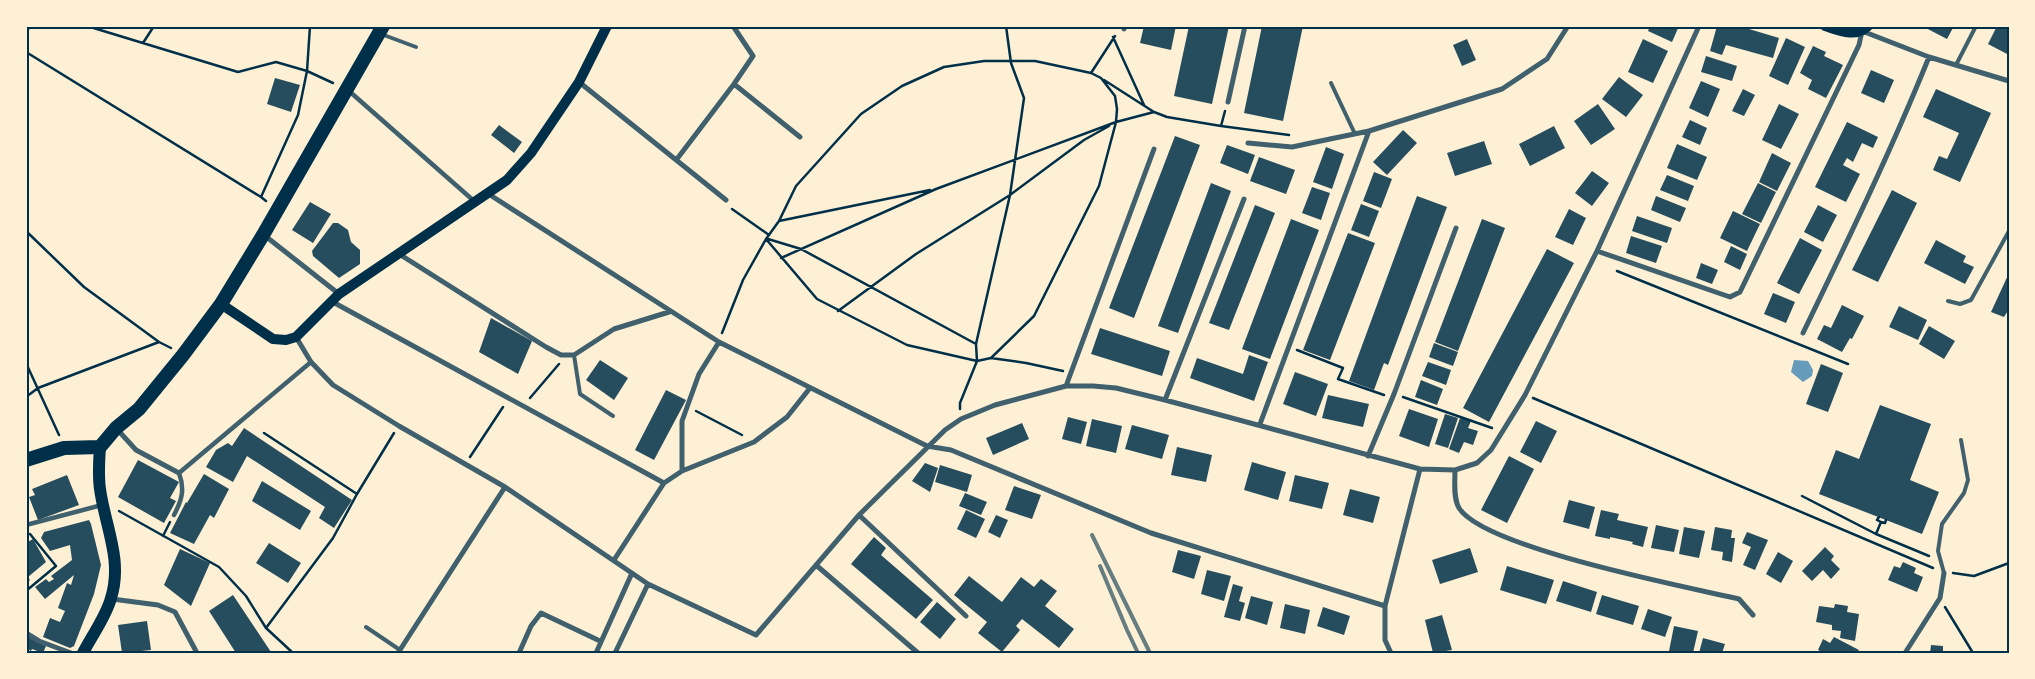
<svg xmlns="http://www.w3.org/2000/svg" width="2035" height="679" font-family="'Space Grotesk',sans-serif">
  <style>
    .water { fill: #669bbc }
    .building { fill: #264d5e }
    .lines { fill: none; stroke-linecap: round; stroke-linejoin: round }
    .path { stroke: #003049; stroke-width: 2.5 }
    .service { stroke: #3f606c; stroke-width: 4 }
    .pedestrian { stroke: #3f606c; stroke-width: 4.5 }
    .minor { stroke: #3f606c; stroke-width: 5 }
    .secondary { stroke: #003049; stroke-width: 10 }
    .primary { stroke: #003049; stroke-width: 12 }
    .trunk { stroke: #003049; stroke-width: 14 }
    .rail { stroke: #657d81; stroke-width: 4 }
    .neatline { fill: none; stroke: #003049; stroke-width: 2 }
  </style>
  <rect width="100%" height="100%" fill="#fdf0d5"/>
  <path class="water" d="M1794,360L1808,361L1813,370L1812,376L1803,382L1791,372Z"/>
  <path class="building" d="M1144,26H1176L1171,50L1140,43Z
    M1189,26H1229L1212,104L1174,96Z
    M1262,26H1303L1283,121L1244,113Z
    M1650,26H1679L1672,42L1648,31Z
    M1717,26H1739L1779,38L1773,58L1726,45L1722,55L1710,51Z
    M1922,26H1954L1947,39Z
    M1997,26H2003L2009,29V55L1988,44Z
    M1786,38L1805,47L1788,85L1769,76Z
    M1467,39L1476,60L1462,66L1453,45Z
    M1643,39L1668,51L1653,83L1628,72Z
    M1813,46L1826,52L1824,56L1843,65L1826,98L1808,89L1812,80L1800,73Z
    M1706,56L1737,66L1732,81L1701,72Z
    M1871,70L1894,80L1884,103L1861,93Z
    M1619,77L1643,95L1626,117L1602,99Z
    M275,78L300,85L291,112L267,104Z
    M1701,81L1720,89L1708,117L1689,108Z
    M1743,89L1755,95L1744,116L1732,111Z
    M1936,89L1991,113L1960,182L1933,170L1939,156L1947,159L1959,133L1923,117Z
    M1598,104L1615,129L1591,145L1574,121Z
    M1779,104L1799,114L1781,149L1762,140Z
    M1690,120L1707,128L1700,145L1682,137Z
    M1847,122L1878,137L1873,148L1862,143L1853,162L1847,158L1843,165L1860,174L1846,202L1815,187Z
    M499,125L522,142L514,153L491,135Z
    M1554,126L1565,148L1530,166L1519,144Z
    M1403,130L1417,143L1387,175L1373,162Z
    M1175,136L1200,145L1134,318L1109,308Z
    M1484,141L1492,164L1455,176L1447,153Z
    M1677,144L1707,157L1697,180L1667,168Z
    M1227,145L1255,155L1248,174L1220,163Z
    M1326,147L1344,154L1332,189L1313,182Z
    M1772,153L1791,163L1777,191L1759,182Z
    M1259,157L1295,170L1286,194L1250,181Z
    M1592,171L1609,183L1592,206L1575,193Z
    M1374,172L1392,179L1381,208L1363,201Z
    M1667,175L1694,186L1688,201L1660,190Z
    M1211,183L1231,191L1178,333L1158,326Z
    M1758,183L1776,192L1761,223L1742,214Z
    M1312,187L1330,193L1321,220L1302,213Z
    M1892,190L1917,203L1878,282L1852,270Z
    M1417,196L1447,207L1388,365L1384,363L1374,390L1349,381Z
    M1656,196L1686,208L1680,222L1651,210Z
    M310,202L331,214L313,243L292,230Z
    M1361,204L1379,211L1369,237L1351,230Z
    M1255,205L1275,213L1229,330L1209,323Z
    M1818,205L1837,215L1823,242L1804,232Z
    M1569,209L1586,218L1573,245L1555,237Z
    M1733,211L1760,224L1747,251L1720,238Z
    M1637,216L1672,228L1667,243L1632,231Z
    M1291,219L1319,230L1270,359L1242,349Z
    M1482,219L1505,228L1458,351L1435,342Z
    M333,223H338L348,230L351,242L360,250V264L339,278L313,256L312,251Z
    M1348,233L1375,243L1330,360L1303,350Z
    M1631,236L1662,246L1656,263L1626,253Z
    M1800,238L1822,250L1799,294L1777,283Z
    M1936,240L1966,256L1963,262L1974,267L1965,284L1924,263Z
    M1731,246L1747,254L1740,270L1724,262Z
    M1547,249L1574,263L1489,422L1463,408Z
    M1701,263L1718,270L1712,284L1696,278Z
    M2009,273V309L2004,317L1991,312Z
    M1773,293L1795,302L1786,323L1764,314Z
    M1842,305L1864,316L1852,339L1850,338L1842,352L1817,339L1824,325L1831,328Z
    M1899,306L1927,320L1918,340L1889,327Z
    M491,318L532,341L518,374L479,352Z
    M1929,326L1955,341L1944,359L1919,344Z
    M1100,328L1170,351L1162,376L1091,354Z
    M1434,343L1458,352L1453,366L1429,357Z
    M1249,355L1268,362L1254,401L1190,378L1197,358L1243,374Z
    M600,360L628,378L614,400L586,380Z
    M1428,362L1451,370L1446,385L1422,376Z
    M1821,364L1843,373L1828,412L1806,404Z
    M1295,372L1328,384L1316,416L1283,404Z
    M1421,380L1443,389L1437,405L1415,397Z
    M666,390L686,400L654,460L635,450Z
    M1328,395L1369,404L1363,427L1322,418Z
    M1880,405L1931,424L1910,480L1939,492L1922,534L1819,494L1836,450L1859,459Z
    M1409,409L1438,419L1429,447L1399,436Z
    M1445,414L1458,418L1448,448L1435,444Z
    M1068,417L1087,422L1081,444L1062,439Z
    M1460,418L1471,421L1468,428L1478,431L1473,445L1464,442L1459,453L1449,449Z
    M1092,419L1122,426L1116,453L1086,446Z
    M1536,421L1557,431L1541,463L1520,452Z
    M1022,423L1029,439L993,455L986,438Z
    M1132,425L1169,435L1162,459L1125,449Z
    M244,428L352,500L334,528L319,518L325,507L247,456L233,482L206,467L216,450L228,443L232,446Z
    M1177,447L1212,455L1206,482L1171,475Z
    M1509,456L1534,469L1507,523L1481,510Z
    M138,460L179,482L170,498L176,501L164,523L118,497Z
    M1252,462L1286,472L1278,500L1244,490Z
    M925,463L938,468L930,492L912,481Z
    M940,465L972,475L967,492L935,482Z
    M204,474L229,489L214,518L210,515L194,544L170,533L186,502L187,503Z
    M67,475L79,505L38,520L29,497L35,495L32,489Z
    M1295,475L1329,483L1322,509L1289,501Z
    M262,481L311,511L300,530L252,501Z
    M1014,486L1041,495L1032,519L1005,510Z
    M1350,489L1380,497L1373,523L1343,515Z
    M965,493L987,502L981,515L959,506Z
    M1569,500L1595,507L1589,529L1563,522Z
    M966,510L985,519L976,538L957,529Z
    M1601,510L1619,514L1617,520L1648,527L1643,547L1632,544L1633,542L1610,537V539L1595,536Z
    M996,515L1008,520L1000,538L988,532Z
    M89,520L91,524L101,565L94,594L74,646L70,648L43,637L50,618L60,622L65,611L58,608L67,583L71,585L74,575L45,599L35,587L46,579L49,582L54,579L51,576L72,560L70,545L50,551L41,538L44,532Z
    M1656,525L1679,530L1674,552L1651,548Z
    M1684,527L1705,531L1699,558L1679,554Z
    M1715,527L1732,530L1731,538H1735L1732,562L1722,560L1723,552L1711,550Z
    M1747,532L1768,540L1755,570L1743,565L1751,547L1742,543Z
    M874,537L886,548L881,555L933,600L916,619L851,564Z
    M33,539L46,562L28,577L30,580L26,583V543Z
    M269,543L301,563L288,583L256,563Z
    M1825,547L1834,556L1831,560L1840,569L1831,579L1823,570L1812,581L1802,571Z
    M1470,548L1478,572L1440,584L1432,560Z
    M180,549L210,563L191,606L164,585Z
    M1178,550L1201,556L1194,579L1172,572Z
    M1778,552L1793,561L1781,583L1766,574Z
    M1903,562L1916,568L1914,573L1923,577L1917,592L1888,580L1894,566L1900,568Z
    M1507,566L1554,580L1546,604L1500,590Z
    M1207,570L1231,576L1224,601L1201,594Z
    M969,576L1002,602L1021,577L1034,587L1041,579L1057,591L1045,606L1074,629L1059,648L1022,619L1016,626L1020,630L1002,652L978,633L987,622L954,595Z
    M1563,581L1597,592L1591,612L1556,601Z
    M1233,584L1243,587L1239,601L1245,603L1240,621L1224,617Z
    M233,595L271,652L269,653H236L209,611Z
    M1602,595L1639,606L1633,625L1596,614Z
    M1251,596L1273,602L1267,625L1245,618Z
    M937,602L956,619L940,639L920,622Z
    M1285,604L1310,610L1305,634L1280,628Z
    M1835,604L1848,606L1847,612L1859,614L1855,641L1840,638L1841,631L1832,630V625L1816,622L1819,606L1834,608Z
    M1323,607L1350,616L1344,635L1317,626Z
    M1648,609L1672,617L1665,637L1641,629Z
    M1442,615L1452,650L1433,653L1425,620Z
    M147,621L151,650L122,653L118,625Z
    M1674,626L1698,631L1693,653L1669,651Z
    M26,636L46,646L43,653L32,649L31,651L26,648Z
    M1834,637L1859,650L1857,653H1824L1818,650L1823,639L1830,643Z
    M1703,638L1725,644L1722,653H1699Z
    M1931,645L1943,646V653H1930Z"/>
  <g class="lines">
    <path class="path" d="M87,26L238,72L276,62L307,71L333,83
      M26,37L29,26
      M1113,37L1144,105
      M143,43L154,26
      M26,52L261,197
      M1091,73L1115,36
      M1104,80L1154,112
      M1221,126L1225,111
      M266,201L261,197L298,115L307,71L310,26
      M732,209L769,235
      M779,221L930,190
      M26,231L84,287L159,342L171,348
      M766,239L817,299L907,345L977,361L991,358L1026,363L1063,371
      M768,239L801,249L976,344
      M781,258L936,189L1116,122L1154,112L1167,117L1221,126L1289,135
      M1617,271L1848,364
      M838,311L916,254L1010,195L1084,140L1109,126
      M722,333L743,280L766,239L779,221L796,186L861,114L902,86L944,67L984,61H1035L1091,73L1101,78L1115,96L1117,109L1116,122L1099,186L1034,316L991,358
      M1297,350L1343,368L1338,379L1384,395
      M26,363L59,435
      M26,397L38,388L159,342
      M1403,397L1492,428
      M530,398L559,364
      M1533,398L1933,568
      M960,409V403L977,361L976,344L1010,195L1024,98L1011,63L1006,26
      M696,411L742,435
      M264,433L357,494
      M470,457L503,407
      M1802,496L1876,534
      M119,511L219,567L246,596L266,628L293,653
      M1879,517L1877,520L1881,522
      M1886,520L1885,523L1881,522L1876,534L1929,556
      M163,536L170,522
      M1953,573L1974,576L2009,563
      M26,591L56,566L30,534
      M1945,607L1973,653
      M266,628L333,538L357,494L394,433"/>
    <path class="service" d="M381,34L416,47
      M1956,65L1976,26
      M1331,83L1355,134
      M1948,301L1960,304L1971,300L2009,231
      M574,355L580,394L613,416
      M1944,573L1938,551L1942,524L1964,493L1968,480L1961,440
      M366,627L400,650"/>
    <path class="pedestrian" d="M349,91L474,201
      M174,515C182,500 185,489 179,473L311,362
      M26,525L102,505"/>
    <path class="minor" d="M1124,29L1125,26
      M579,82L726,200
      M734,84L800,137
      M1228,102L1245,26
      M1248,143L1292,147L1330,139L1369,131L1502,89L1547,59L1568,26
      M677,159L734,84L753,56L733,26
      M487,193L719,342L927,446L951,450L1151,533L1385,606
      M264,235L339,294
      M1597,251L1730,297L1740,292L1859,45L1862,31L1929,57L2009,81
      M399,254L546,347L561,355H574L614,329L669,312
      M331,301L664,483
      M1803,333C1847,242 1891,151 1929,57
      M296,337L311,362L333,385L399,426L505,487L648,584L756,635L859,515L945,430L961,419L995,405L1066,386H1093L1116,388L1165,400L1420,469L1455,470L1477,463L1491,450L1525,395L1597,251L1699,26
      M1066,386L1154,149
      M1165,400L1244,199
      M1260,424L1369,131
      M116,428L136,450L179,473
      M1368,456L1394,394L1456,228
      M1455,470C1455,481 1453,498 1459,508C1484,548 1687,587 1739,599L1753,615
      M682,471V421L699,374L719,342
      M859,515L966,616
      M614,560L664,483L682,471L754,442L787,417L810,388
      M816,565L918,653
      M112,599L158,605L175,612L197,653
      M26,633L39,641L71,653
      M398,653L505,487
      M519,653L531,626L541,613L600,641
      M596,653L632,573
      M615,653L648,584
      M1391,653L1385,640V606L1420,469
      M1905,653L1940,598L1944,573"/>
    <path class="secondary" d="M1825,26C1840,31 1855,38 1868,26
      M221,304L273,339L286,340L296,337L339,294L507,180L531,153L579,82L607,26"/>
    <path class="primary" d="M83,653C92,635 106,617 111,598C123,560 105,526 100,489C98,475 99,461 100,447"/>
    <path class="trunk" d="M26,460L64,448L100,447L116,428L139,409L183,355L221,304L263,235L383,26"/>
    <path class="rail" d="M1092,535L1150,653
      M1100,566L1127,630L1138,653"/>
  </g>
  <rect width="2035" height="679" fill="none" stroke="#fdf0d5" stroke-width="55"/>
  <rect x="28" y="28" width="1980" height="624" class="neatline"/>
</svg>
